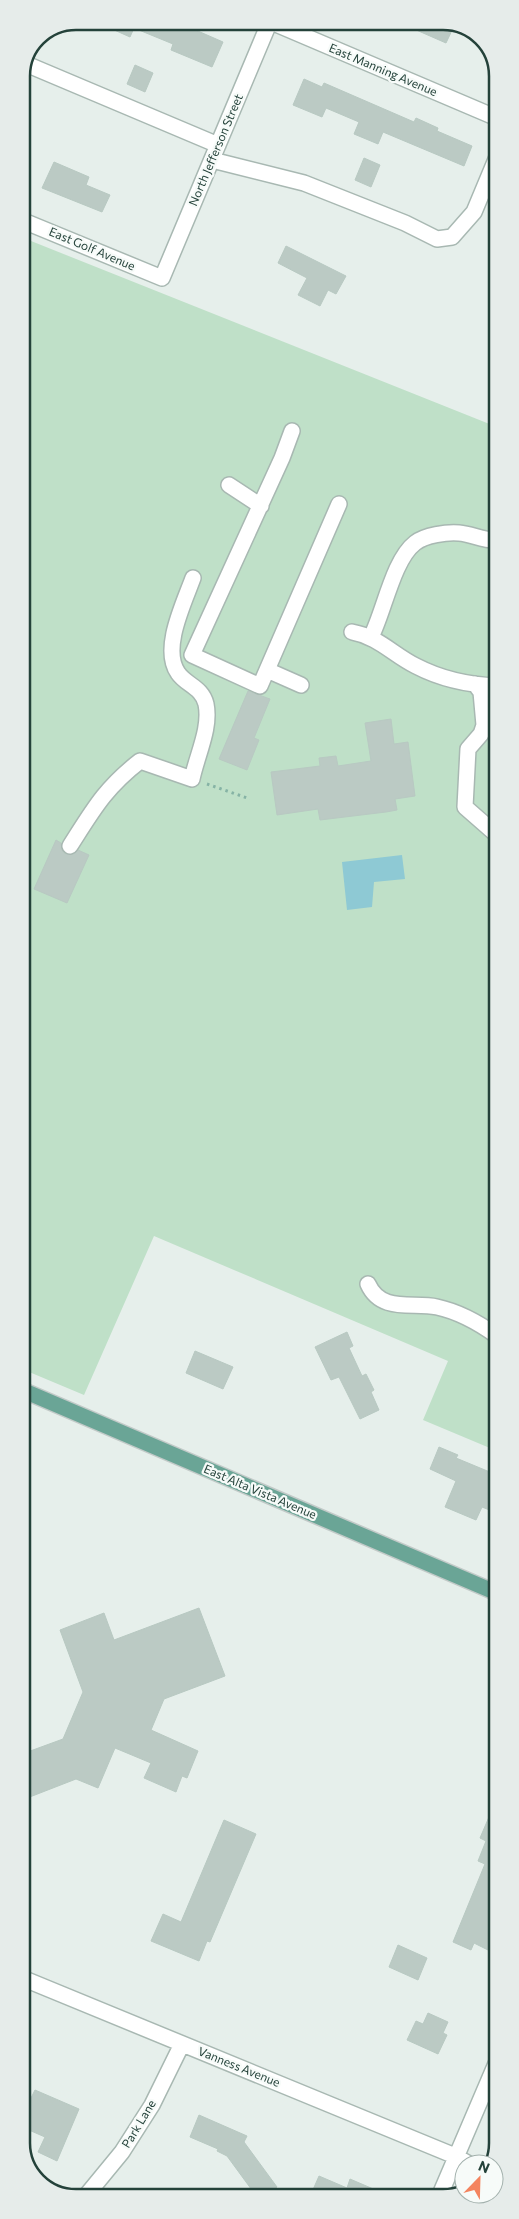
<svg xmlns="http://www.w3.org/2000/svg" width="519" height="2219" font-family="Commissioner,sans-serif">
  <style>
    .green { fill: #bfe0c8 }
    .water { fill: #8ec9d4 }
    .building { fill: #bbcac4; stroke: #b8c9c2 }
    .lines { fill: none; stroke-linecap: round; stroke-linejoin: round }
    .minor-casing { stroke: #a8b8b2; stroke-width: 18 }
    .major-casing { stroke: #c2cac8; stroke-width: 18 }
    .path { stroke: #86b3a5; stroke-width: 3; stroke-dasharray: 2.5 4; stroke-linecap: butt }
    .minor { stroke: #fff; stroke-width: 15 }
    .major { stroke: #6aa596; stroke-width: 15 }
    .labels { text-anchor: middle; stroke-width: 4.5; stroke-linejoin: round; paint-order: stroke }
    .street-label { font-size: 12px; fill: #24423a; stroke: #f7fbf9 }
    .rim { fill: none; stroke: #24423a; stroke-width: 2.5 }
  </style>
  <rect width="100%" height="100%" fill="#e6efeb"/>
  <path class="green" d="M21,237L497,427V1451L423,1420L448,1361L154,1236L84,1395L22,1369Z"/>
  <path class="water" d="M402,855L405,879L374,882L372,907L347,910L342,862Z"/>
  <path class="building" d="M94,21H175L223,42L212,67L171,50L173,44L134,28L130,37Z
    M398,22H450L455,24L446,43Z
    M135,65L153,73L145,92L127,84Z
    M304,79L322,87L324,83L414,122L416,118L438,128L437,131L472,146L464,166L383,132L378,144L354,134L359,122L326,108L322,117L293,105Z
    M364,158L380,165L371,187L355,180Z
    M54,162L89,177L86,185L110,195L102,212L42,188Z
    M286,246L346,276L336,294L328,290L320,306L298,295L307,278L278,263Z
    M248,691L270,699L254,738L259,740L247,770L219,759Z
    M391,719L394,744L408,742L415,796L395,799L397,810L386,812L320,820L318,809L277,815L271,772L320,766L319,758L336,756L338,766L371,761L365,723Z
    M56,840L61,843L62,850L65,854H74L78,850L89,855L67,903L34,889Z
    M347,1332L353,1346L349,1348L362,1376L366,1374L374,1390L371,1392L379,1410L360,1419L339,1377L331,1380L315,1347Z
    M195,1351L233,1367L223,1389L186,1373Z
    M439,1447L458,1455L456,1458L497,1475V1513L482,1507L476,1520L445,1507L456,1481L430,1469Z
    M199,1608L225,1676L164,1699L151,1730L198,1751L187,1778L182,1776L176,1792L144,1778L151,1763L115,1748L98,1788L76,1779L22,1800V1754L63,1739L83,1692L60,1630L104,1613L114,1640Z
    M498,1796V1933L490,1951L474,1943L471,1950L453,1942L485,1864L478,1861L486,1841L480,1838Z
    M224,1820L256,1834L210,1942L207,1941L199,1961L151,1941L163,1914L181,1922Z
    M398,1945L427,1958L418,1980L389,1967Z
    M428,2013L448,2022L443,2033L447,2035L438,2054L407,2040L416,2021L423,2024Z
    M35,2090L79,2109L57,2161L38,2152L45,2137L22,2127V2108L26,2099L30,2100Z
    M199,2115L247,2136L244,2142L277,2187L263,2197H257L227,2156L217,2151L218,2149L190,2137Z
    M319,2176L347,2188L350,2179L392,2197H323L312,2192Z"/>
  <g class="lines">
    <g class="minor-casing">
      <path id="minor" d="M269,21L497,118
        M26,64L218,145
        M212,160L304,183L405,223L437,239L452,237L474,212L497,157
        M21,220L162,278L270,21
        M292,431L282,458L192,655L260,686L339,504
        M229,485L261,506
        M352,632C379,637 392,654 416,666C441,679 469,685 497,686
        M371,637C384,612 393,560 415,543C425,535 447,532 459,533C472,534 484,541 497,540
        M267,670L301,685
        M475,684L481,692L484,725L481,734L468,749L465,807L497,835
        M70,846C93,810 105,788 140,761L192,779C197,755 211,728 206,704C202,687 186,685 178,673C161,649 184,603 193,578
        M368,1284C381,1313 412,1302 437,1307C460,1312 479,1323 497,1336
        M22,1978L455,2156L469,2164
        M85,2197L122,2152L152,2105L182,2044
        M439,2197L498,2059"/>
    </g>
    <g class="major-casing">
      <path id="major" d="M22,1390L497,1593"/>
    </g>
    <path class="path" d="M207,784L250,799"/>
    <use href="#minor" class="minor"/>
    <use href="#major" class="major"/>
  </g>
  <g class="labels">
    <g class="street-label">
      <text transform="translate(383 70) rotate(23)" y="4">East Manning Avenue</text>
      <text transform="translate(216 150) rotate(-67)" y="4">North Jefferson Street</text>
      <text transform="translate(92 249) rotate(23)" y="4">East Golf Avenue</text>
      <text transform="translate(260 1492) rotate(23)" y="4">East Alta Vista Avenue</text>
      <text transform="translate(239 2067) rotate(22)" y="4">Vanness Avenue</text>
      <text transform="translate(139 2124) rotate(-59)" y="4">Park Lane</text>
    </g>
  </g>
  <path d="M0 0H519V2219H0ZM76 30H443A46 46 0 0 1 489 76V2143A46 46 0 0 1 443 2189H76A46 46 0 0 1 30 2143V76A46 46 0 0 1 76 30Z" fill="#e6ecea" fill-rule="evenodd"/>
  <path class="rim" d="M76 30H443A46 46 0 0 1 489 76V2143A46 46 0 0 1 443 2189H76A46 46 0 0 1 30 2143V76A46 46 0 0 1 76 30Z"/>
  <g transform="translate(479 2179) rotate(23)"><circle r="24" fill="#f7fbf9" stroke="#a3b1ad"/>
  <path d="M0-4L9 19L0 12L-9 19Z" fill="#f4845f"/>
  <text y="-8" font-size="14" font-weight="bold" text-anchor="middle" fill="#24423a">N</text>
  </g>
</svg>
